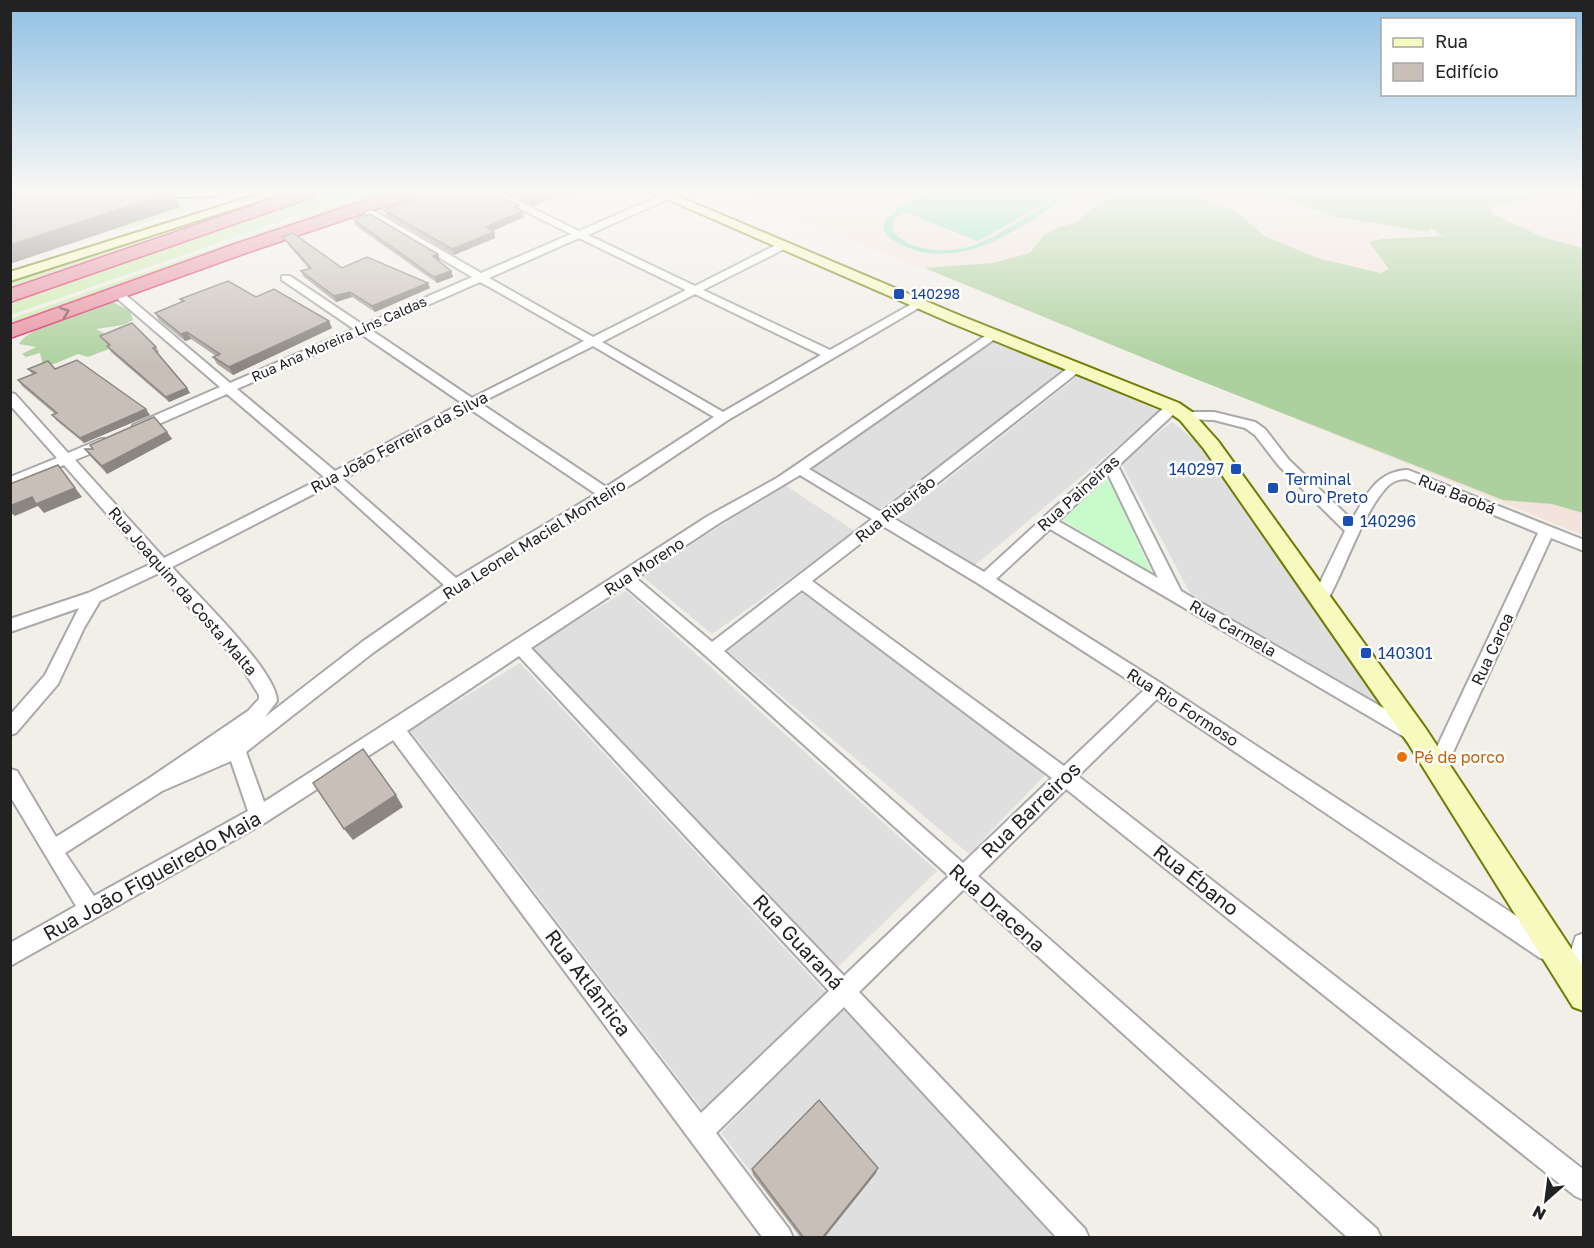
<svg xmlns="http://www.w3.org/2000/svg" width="1594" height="1248" font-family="'Golos Text',sans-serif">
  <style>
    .residential { fill: #e0dfdf }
    .military { fill: #f3e3dd }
    .grass { fill: #cdebb0 }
    .forest { fill: #add19e }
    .park { fill: #c8facc }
    .pitch { fill: #88e0be }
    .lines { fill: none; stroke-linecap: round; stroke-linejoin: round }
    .street-casing { stroke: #a9a9a9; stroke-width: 4 }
    .secondary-casing { stroke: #707d05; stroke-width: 4 }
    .highway-casing { stroke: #dc2a67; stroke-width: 3 }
    .street { fill: #fff; fill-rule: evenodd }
    .secondary { fill: #f7fabf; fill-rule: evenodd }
    .highway { fill: #e892a2; fill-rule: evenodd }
    .wall { fill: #aba49e }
    .shaded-wall { fill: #8b8681 }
    .building { fill: #c7bfb8; stroke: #8b8681; stroke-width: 1.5 }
    .oneway { stroke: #7b545c }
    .transit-dot { fill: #1a4fb4; stroke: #fff; stroke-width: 2 }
    .food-dot { fill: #e8710a; stroke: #fff; stroke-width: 2 }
    .labels { text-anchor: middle; stroke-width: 5; stroke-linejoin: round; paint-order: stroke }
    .far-transit-label { font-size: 14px; fill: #164399; stroke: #fff; text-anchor: start }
    .far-street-label { font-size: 14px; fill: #222; stroke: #fff }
    .street-label { font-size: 16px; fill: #222; stroke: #fff }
    .transit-label { font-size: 16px; fill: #164399; stroke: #fff; text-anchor: start }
    .food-label { font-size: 16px; fill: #c56008; stroke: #fff; text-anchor: start }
    .near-street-label { font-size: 20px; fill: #222; stroke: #fff }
  </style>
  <rect width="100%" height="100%" fill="#f2efe9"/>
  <path class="residential" d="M996,339L1070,371L878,510L808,469Z
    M1079,375L1160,411L974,566L895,521Z
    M1172,422L1204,448L1299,588L1391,712L1190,593L1121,463Z
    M785,485L856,532L712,634L642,576Z
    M626,591L937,871L836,969L531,648Z
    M804,592L1047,773L969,854L724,648Z
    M520,663L827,994L705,1113L410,730Z
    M844,1004L1060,1237H801L721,1133Z"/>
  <path class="military" d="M731,192H1583V535L977,290Z"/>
  <path class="grass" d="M22,192L199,196L186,210L130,228L114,230L165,212L171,208Z
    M283,192H306L11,296V278Z
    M330,192H364L11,315L10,300Z
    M375,192H402L11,328L10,319Z"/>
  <path class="forest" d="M1122,192H1185L1237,212L1264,236L1317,258L1380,273L1389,269L1369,242L1382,239L1443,236L1431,228L1427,232L1336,217L1266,192H1508L1544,196L1496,206L1491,208V213L1542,237L1583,248V513L1552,504L1503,500L1173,370L925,268L993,263L1030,253L1043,236L1059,227L1075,223L1103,201Z
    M113,302L130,311L133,320L123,325L96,329L106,334L103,341L109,349L88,357L78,354L54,364L43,365L40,353L26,357L22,354L36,347L19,344C29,325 92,309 113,302Z"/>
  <path class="park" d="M1109,478L1152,574L1061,519Z"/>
  <path class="pitch" d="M931,192H1065L978,241L904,212L893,221V231C909,252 949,254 972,246C1001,236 1039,208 1066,192H1076C1026,222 973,269 912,249C900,245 888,240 883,228C886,209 915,200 931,192Z"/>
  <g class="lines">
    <g class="street-casing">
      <path id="street" d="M486,192H499L579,231L664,194H670V198L588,235L695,286L778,244H786V248L703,290L830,350L917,301L927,303L728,420L640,479L461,590L374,652L246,752L264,802L708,516L777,478L991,332H999V336L809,469L881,512L1073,364H1081V370L893,518L984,572L1168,404H1178V410L1118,466L1181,591L1418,728L1421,733L1418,738L1412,741L1406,738L1050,529L996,579L1162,684L1556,942L1559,950L1556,958L1548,961L1540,958L1157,699L1078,776L1584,1170V1200L1575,1196L1066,789L978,876L1377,1229L1381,1238H1348L964,889L859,992L1085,1229L1089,1238H1057L844,1007L716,1133L789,1229L793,1238H763L393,740L266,822L10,966V943L76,906L10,796V769L17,771L56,837L148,779L248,711L259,699V695L241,666L159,573L100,601L84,628L58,684L16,733L10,735V715L45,675L79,608L10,632V619L88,593L151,564L64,465L10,487V477L57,458L10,405V393L15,394L68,453L101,439H111V445L75,460L164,558L324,477L227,394L143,431H133V425L220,387L113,295V291H121L230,383L354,329L282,280V276H290L363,325L472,277L359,210V206H365L481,273L571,234ZM579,238L686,290L593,337L489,278ZM480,282L493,289L584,341L472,398L371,330ZM695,294L821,355L723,412L602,342ZM361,334L462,403L335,471L237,389ZM593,346L714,417L606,487L480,403ZM470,409L596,494L456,578L343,479ZM1108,474L1158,578L1058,521ZM800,475L872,519L712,642L636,578L718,524ZM333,484L444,585L362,642L265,717L277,701C277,671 194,592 172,567ZM883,526L979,584L1144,690L1064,766L812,581ZM625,586L706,656L949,876L844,976L531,648ZM802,590L1052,778L963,863L724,651ZM519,656L829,991L701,1113L407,731ZM231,761L248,811L94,896L65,853L162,791Z
        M1186,412H1214L1255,422L1265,429L1289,460L1352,520C1366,496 1376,471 1408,470L1584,540V551L1551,538L1444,772L1437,774L1430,772L1428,766L1538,533L1406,479C1399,479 1391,482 1386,488C1361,516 1345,570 1326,603H1314L1312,599L1345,531L1279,466L1255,435L1245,428L1214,420L1181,419L1179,416Z
        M1584,933V994L1580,995L1572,992C1565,974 1569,954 1576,936Z"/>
    </g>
    <g class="secondary-casing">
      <path id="secondary" d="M137,192H223L217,196L142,198L137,197Z
        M266,192H286L10,281V272Z
        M651,192H668L961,316L1179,403L1192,412L1218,441L1426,729L1584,968V1011L1573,1007L1408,743L1204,449L1180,420L1167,411L949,322Z"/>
    </g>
    <g class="highway-casing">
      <path id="highway" d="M292,192H317L315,196L10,302V289Z
        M391,192H417L415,196L249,252L10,338V325L235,244Z"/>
    </g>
    <use href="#street" class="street"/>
    <use href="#secondary" class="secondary"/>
    <use href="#highway" class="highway"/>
  </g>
  <path class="wall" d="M505,192H583L568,198L560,194L533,206Z
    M519,205L520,210L524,217L493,231L494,232L495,238L454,255L387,216L384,210Z
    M354,220L438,254L440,260L439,261L451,271L453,277L437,283L356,226Z
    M283,237L342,268L430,288L375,312L352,297L336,302L304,277L301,271L309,269L286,242Z
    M256,297L332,328L233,375L217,364L213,357L216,356L191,339L185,341L159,320L155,313L182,302L180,299Z
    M100,336L156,347L159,352L158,353L187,388L190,393L169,402L111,352L107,346H108L103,341Z
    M28,369H55L150,415L84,443L57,421L52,415L55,414L22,386L18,380L33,375Z
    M167,432L172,439L107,474L90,456L85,449H92Z
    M752,1169L876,1173L824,1238H801L753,1175Z"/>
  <path class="shaded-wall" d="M173,192L180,207L10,264V245Z
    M548,192H560V194L533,206L531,200Z
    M567,192H583L568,198Z
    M523,211L524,217L487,233L486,227Z
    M494,232L495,238L454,255L452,249Z
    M438,254L440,260L435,262L433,256Z
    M451,271L453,277L437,283L434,277Z
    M428,283L430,288L375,312L372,306Z
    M350,292L352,297L336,302L334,296Z
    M329,321L332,328L233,375L229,367Z
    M187,332L191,339L185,341L181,334Z
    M187,388L190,393L169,402L166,397Z
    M146,409L150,415L84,443L80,438Z
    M167,432L172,439L107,474L102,466Z
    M58,465L82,497L44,513L38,506L15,516L10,512V506L32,497Z
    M396,795L403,807L353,840L344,829Z
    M878,1168L876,1173L824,1238H822Z"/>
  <path class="building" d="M11,192H172L10,245Z
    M435,192H492L519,205L514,207L523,211L486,227L494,232L452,249L384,210Z
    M516,192H548L531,200Z
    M370,214L438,254L433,256L451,271L434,277L354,220Z
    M293,233L342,268L367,257L428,283L372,306L350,292L334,296L301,271L311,268L283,237Z
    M228,281L256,297L274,289L329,321L229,367L213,357L220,354L187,332L181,334L155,313L184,301L180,299Z
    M132,323L156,347L153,348L187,388L166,397L107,346L110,345L100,336Z
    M77,360L146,409L80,438L52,415L57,413L18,380L36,373L28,369L48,361L55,369Z
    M154,417L167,432L102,466L85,449H93L90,445Z
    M58,465L75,488L36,504L32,497L10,506V484Z
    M363,749L396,795L344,829L313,783Z
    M819,1100L878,1168L822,1238H804L752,1169Z"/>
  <defs><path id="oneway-chevron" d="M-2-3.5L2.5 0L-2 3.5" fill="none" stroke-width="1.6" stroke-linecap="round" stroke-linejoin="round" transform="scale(1.5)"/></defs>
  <use class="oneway" href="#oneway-chevron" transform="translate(65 312) rotate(-20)"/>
  <linearGradient id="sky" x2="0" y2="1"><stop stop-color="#8fc0e4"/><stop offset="0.52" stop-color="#f9f8f5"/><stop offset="1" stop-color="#f9f8f5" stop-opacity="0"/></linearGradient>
  <rect width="1594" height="367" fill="url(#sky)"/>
  <g class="transit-dot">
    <rect x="893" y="288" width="12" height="12" rx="3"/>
    <rect x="1230" y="463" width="12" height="12" rx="3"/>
    <rect x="1267" y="482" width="12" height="12" rx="3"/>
    <rect x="1342" y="515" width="12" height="12" rx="3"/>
    <rect x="1360" y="647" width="12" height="12" rx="3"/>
  </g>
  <circle class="food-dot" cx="1402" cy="757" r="6"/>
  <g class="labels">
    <g class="far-transit-label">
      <text x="911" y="299">140298</text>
    </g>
    <g class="far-street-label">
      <text transform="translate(339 339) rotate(-24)" y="5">Rua Ana Moreira Lins Caldas</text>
    </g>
    <g class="street-label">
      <text transform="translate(399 442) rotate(-28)" y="6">Rua João Ferreira da Silva</text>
      <text transform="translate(1078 493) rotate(-42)" y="6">Rua Paineiras</text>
      <text transform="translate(1457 494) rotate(22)" y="6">Rua Baobá</text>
      <text transform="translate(895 509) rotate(-38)" y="6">Rua Ribeirão</text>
      <text transform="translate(534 539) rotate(-32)" y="6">Rua Leonel Maciel Monteiro</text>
      <text transform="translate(644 566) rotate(-33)" y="6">Rua Moreno</text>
      <text transform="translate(183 591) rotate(49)" y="6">Rua Joaquim da Costa Malta</text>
      <text transform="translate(1233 628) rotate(30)" y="6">Rua Carmela</text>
      <text transform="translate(1492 649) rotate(-65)" y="6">Rua Caroa</text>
      <text transform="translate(1183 707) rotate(33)" y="6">Rua Rio Formoso</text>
    </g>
    <g class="transit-label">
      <text x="1224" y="475" text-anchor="end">140297</text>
      <text x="1285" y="485">Terminal<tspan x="1285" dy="18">Ouro Preto</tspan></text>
      <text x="1360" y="527">140296</text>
      <text x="1378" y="659">140301</text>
    </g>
    <g class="food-label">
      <text x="1414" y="763">Pé de porco</text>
    </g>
    <g class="near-street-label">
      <text transform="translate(1031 810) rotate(-44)" y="7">Rua Barreiros</text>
      <text transform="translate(152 876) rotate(-29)" y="7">Rua João Figueiredo Maia</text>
      <text transform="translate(1196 880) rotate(38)" y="7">Rua Ébano</text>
      <text transform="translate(997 908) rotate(42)" y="7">Rua Dracena</text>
      <text transform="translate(798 942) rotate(47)" y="7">Rua Guaraná</text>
      <text transform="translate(588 983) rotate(53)" y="7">Rua Atlântica</text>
    </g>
  </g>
  <rect width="1594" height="1248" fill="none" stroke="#222222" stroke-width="24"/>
  <rect x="1381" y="18" width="195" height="78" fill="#ffffff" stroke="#a7a7a7" stroke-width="1.5"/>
  <rect x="1393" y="38" width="30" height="9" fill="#f7fabf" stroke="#a7a7a7" stroke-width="1.5"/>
  <text x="1435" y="48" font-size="18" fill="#222222">Rua</text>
  <rect x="1393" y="63" width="30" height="18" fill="#c7bfb8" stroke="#a7a7a7" stroke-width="1.5"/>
  <text x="1435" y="78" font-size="18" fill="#222222">Edifício</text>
  <g transform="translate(1546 1200) rotate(208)" stroke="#ffffff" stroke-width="4.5" paint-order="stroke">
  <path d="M0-4.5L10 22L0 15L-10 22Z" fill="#222222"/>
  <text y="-9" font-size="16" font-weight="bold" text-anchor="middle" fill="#222222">N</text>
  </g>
</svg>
